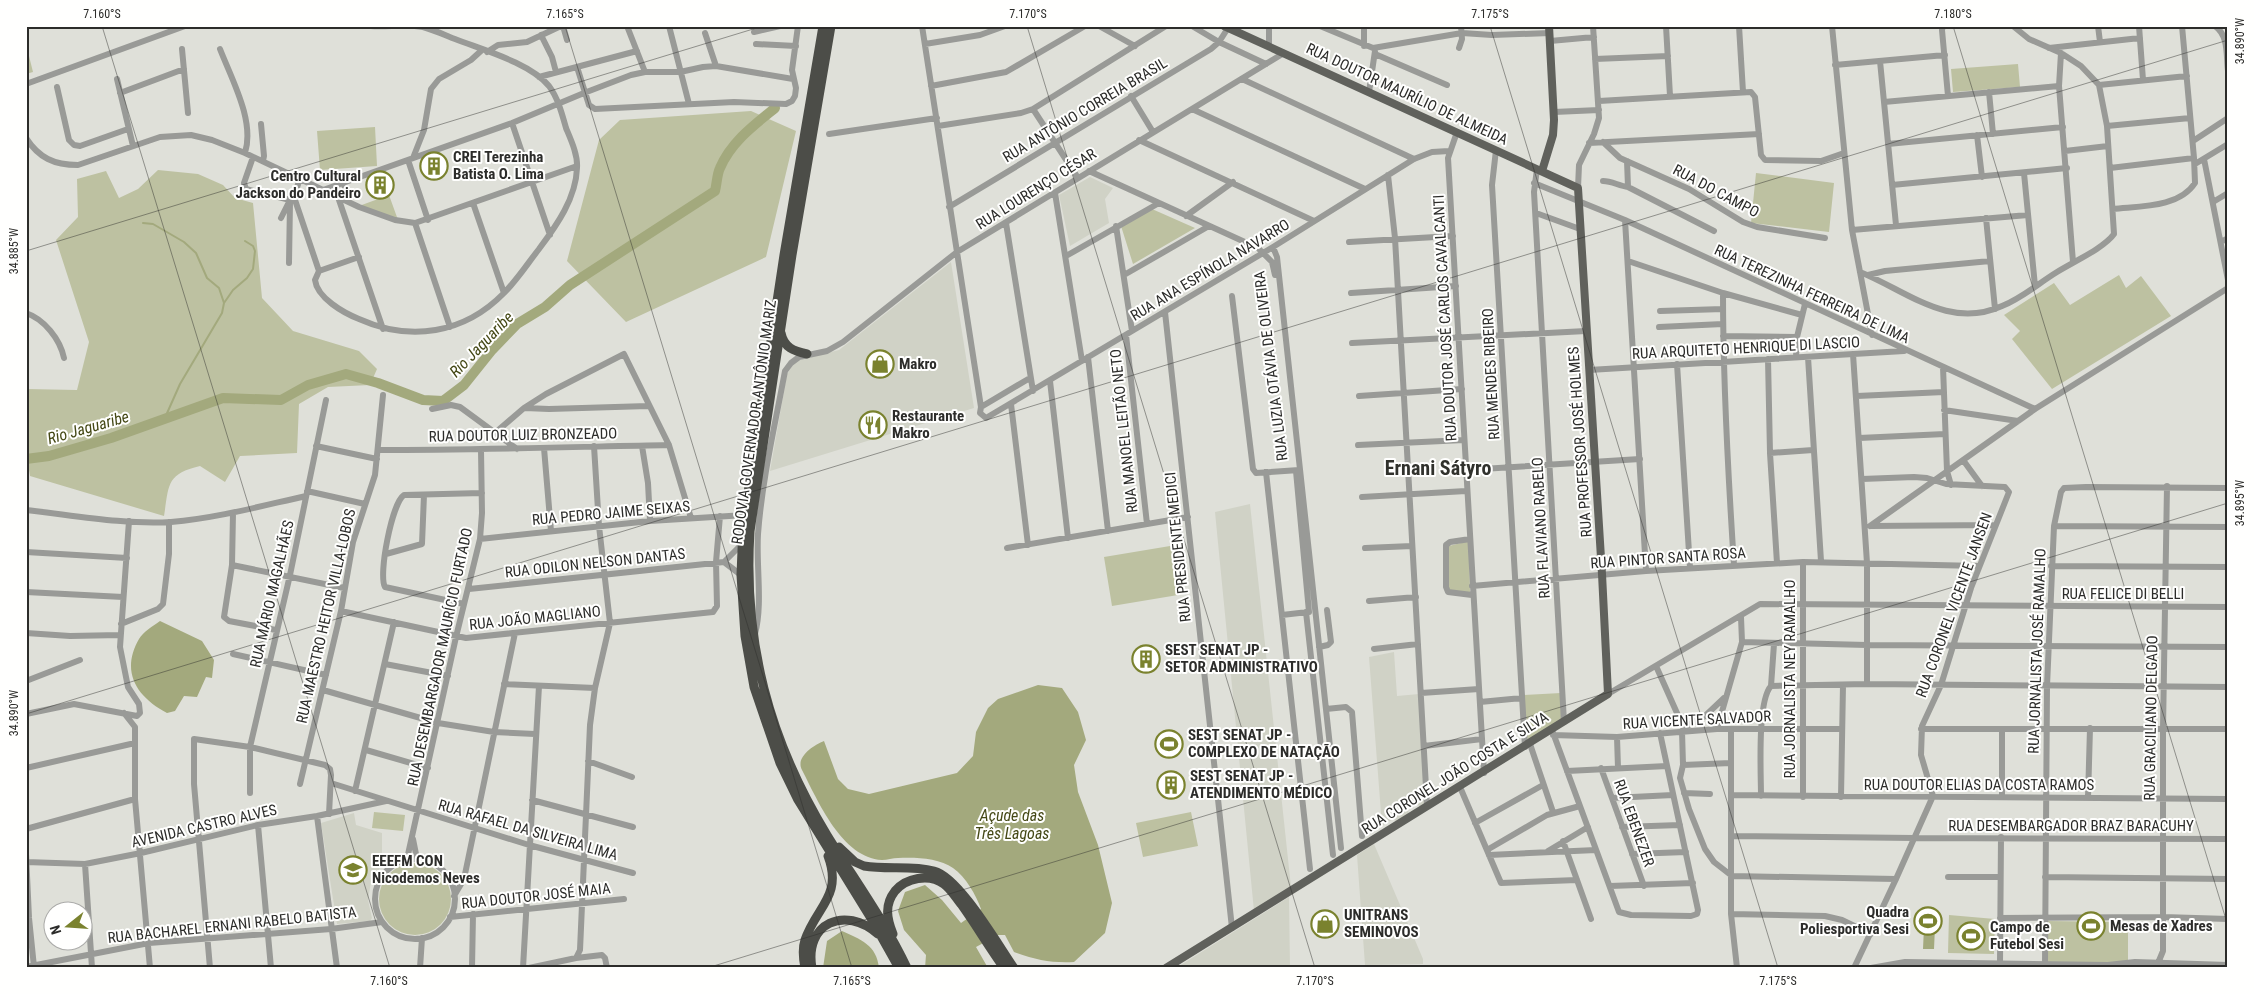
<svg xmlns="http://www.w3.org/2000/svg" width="2254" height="994" font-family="'Roboto Condensed',sans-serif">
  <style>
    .built { fill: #d0d2c6 }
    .green { fill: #bdc1a1 }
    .water { fill: #a3a97d }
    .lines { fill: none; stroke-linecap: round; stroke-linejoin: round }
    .stream { stroke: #a3a97d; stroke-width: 2 }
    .river { stroke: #a3a97d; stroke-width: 10 }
    .minor { stroke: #999a97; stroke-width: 6 }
    .major { stroke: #60615c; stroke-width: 8 }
    .highway { stroke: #4c4d48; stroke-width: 9 }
    .ticks { fill: none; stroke: #2c2c2a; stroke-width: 1; stroke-opacity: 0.45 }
    .labels { text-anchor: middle; stroke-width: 4; stroke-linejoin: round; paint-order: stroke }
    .street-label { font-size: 15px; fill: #2c2c2a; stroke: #fffffe }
    .poi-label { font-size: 15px; font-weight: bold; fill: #2c2c2a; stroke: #fffffe; text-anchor: start }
    .water-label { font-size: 16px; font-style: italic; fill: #444815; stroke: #fffffe }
    .district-label { font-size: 20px; font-weight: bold; fill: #30312c; stroke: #fffffe }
    .neatline { fill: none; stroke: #2c2c2a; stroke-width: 2 }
    .ticks-label { font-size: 12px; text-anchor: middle; fill: #2c2c2a }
  </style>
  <rect width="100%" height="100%" fill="#dfe0d9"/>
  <path class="built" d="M1090,177L1113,188L1105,199L1109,223L1070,246L1059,195Z
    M951,262L974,408L770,471L787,374L795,361L839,350Z
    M1250,504L1291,887L1254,911L1215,512Z
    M1394,652L1397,696L1419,694L1427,804L1421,807L1416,804L1408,809L1409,815L1397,822L1393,819L1382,826L1369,657Z
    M354,813L356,825L382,833V865L371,882L368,900L372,918L370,921L337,924L321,823Z
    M1374,844L1423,959V964L1365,965L1357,855Z
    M1289,897L1290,968H1176Z"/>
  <path class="green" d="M26,44L33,72L26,74Z
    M2018,64L2020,87L1953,92L1951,69Z
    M751,111L796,131L766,257L626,322L567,261L599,140L620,120Z
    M375,127L377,166L320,170L317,131Z
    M158,170L198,174L223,185L235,198L253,203L262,298L293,331L359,351L377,369L370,385L328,387L299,404L297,453L240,456L225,482L200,466C166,474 169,485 164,516L30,476L26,452V389L77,390L89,342L56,240L78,217L77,179L106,171L119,198L138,189Z
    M1756,173L1834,183L1829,232L1751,223Z
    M389,195L398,220L359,206Z
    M1152,209L1195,228L1133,264L1121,226Z
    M2119,275L2126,288L2141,276L2171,316L2052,389L2012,339L2020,331L2004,315L2054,283L2070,305Z
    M1469,541L1470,593L1449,591V546Z
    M1176,545L1184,594L1112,606L1104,557Z
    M1561,693L1562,721L1529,740L1527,739L1524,695Z
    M374,812L405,815L403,831L372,828Z
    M1191,812L1198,846L1143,857L1136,823Z
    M379 899a36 36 0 1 1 72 0a36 36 0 1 1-72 0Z
    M1949,915L1995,919L1994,954L1948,953Z
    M2046,921L2128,922V962L2047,965Z"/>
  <path class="water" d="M160,621L202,641L214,660L212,678L206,677L197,697L184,696L175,711L167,713C137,697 120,672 139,639C143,632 153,626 160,621Z
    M1038,685L1062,688L1078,712L1086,740L1074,765L1078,792L1098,845L1112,903L1105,933L1074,962C1051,963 1036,960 1014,952L1005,935H998L976,947L988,968H925L926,955L904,930L898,911L905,892L925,885L942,900L961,923L981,909C976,895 966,877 953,868C939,858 915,857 898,858C893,858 887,860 882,860C842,858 818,801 802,770C795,757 814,745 824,741L838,779L848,789L869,794L957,773L973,756L976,732L988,708L998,699Z
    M1178,738L1180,748L1160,751L1159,741Z
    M1924,927H1935L1934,949H1923Z
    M842,931C860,939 877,945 879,968H823L827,941Z"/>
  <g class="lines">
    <path class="stream" d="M143,223L153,224L184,242L196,253L207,278L219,288L224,303L222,313L180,384L164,420
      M224,303L233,290L247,278L253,269L255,251L253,246L245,241"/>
    <path class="river" d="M26,459L49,456L111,438L223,398L281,400L308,385L346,374L378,383L423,400L443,401L464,385L492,350L517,324L545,307L570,285L715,191C717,183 717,174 720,168C731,142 754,125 775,108"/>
    <path class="minor" d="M563,26L567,40
      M627,26L645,72
      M669,26L689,104
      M922,26L981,407L980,413L986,418L1273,247L1414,159L1432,152L1449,151
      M1099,26L1135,46
      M1192,26L1219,42L1266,64
      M1320,26L1373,48L1462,33L1492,35L1550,33
      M1666,26L1670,96
      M1739,26L1743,92
      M1832,26L1852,230L1872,335
      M1943,26L1942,30L1948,96
      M2098,26L2100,42
      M2139,26L2143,80
      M2215,26C2229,36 2226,55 2228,71
      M754,32L780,26
      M705,33L716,66
      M541,35L552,57L556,72
      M1550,41L1594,37
      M756,44L796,46
      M925,44L980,35L1005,26
      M1269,46V26
      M1364,46V26
      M1459,48L1462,39L1461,26
      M2049,48L2140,38
      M182,49L188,113
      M220,49C232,80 255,121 245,153
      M487,52L498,45L527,42L561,26
      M2061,53L2059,86L2073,262
      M1375,54L1447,85
      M1595,59L1668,56
      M1880,61L1896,225
      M1835,65L1945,55
      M577,67L589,105L595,109L734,102L786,104L792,101L795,96L796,88L792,70L798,26
      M539,77L637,51
      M117,79L133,146
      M1242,79L1414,159
      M26,84L185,26
      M2099,85L2187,76
      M931,86L1006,72L1085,26
      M57,87L69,140L74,145L80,146L128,129
      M1369,92L1375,51
      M1989,92L1993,134
      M120,93L184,69
      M1131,96L1153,132
      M1599,101L1751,92L1755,97L1761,155L1765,160L1821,161L1844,153
      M1884,102L2059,86
      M1033,109L1078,178
      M1192,109L1365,189
      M1554,112L1599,110
      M512,123L550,235
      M261,124L264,156L263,161
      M938,126L1021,113L1033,109L1166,26
      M2107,126L2190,118
      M1457,132L1448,158L1484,773
      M829,134L937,118
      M1977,135L1982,177
      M26,138C39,158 54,165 78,165L160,137L191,135L212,140L245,153L359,207L395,220L415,223L577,166
      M1139,140L1314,221
      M2193,141L2228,118
      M1603,142L1620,158L1689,189L1743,222L1757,227L1825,238
      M1589,143L1759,134
      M1888,144L2063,127
      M1496,150L1492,185L1525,747
      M2065,151L2108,146
      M253,157L244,183L246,189L290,200L281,218
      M413,158L424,130L431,89L439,79L471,60L482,50
      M2204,159L2228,280
      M408,160L428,220
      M1627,161L1628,187L1714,231
      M2195,164L2228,144
      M2110,168L2194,158
      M1537,169L1534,192L1564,722
      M1089,171L1258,248L1272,262L1275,275
      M2024,173L2035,286
      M1388,175L1395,238L1427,805
      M300,178L294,197L319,271L315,280C317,298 344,313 359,319C410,342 464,334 504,293C517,280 528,263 539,249C557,225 576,198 577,168C578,155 571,140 566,128C562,114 558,98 549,86C530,63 483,50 455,39C445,35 434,30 423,27C407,24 388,27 371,26
      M1603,181C1612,181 1619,186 1628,187
      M344,182L347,201
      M1534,183L1625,220L2035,409
      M1892,185L2067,168
      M1578,188L1579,165L1594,134L1599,118L1593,26
      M323,190L512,123L584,93L631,75L645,72H680L703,67L716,66L793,79
      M1055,193L1082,361
      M338,197L383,329
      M2213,202L2228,193
      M473,203L504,293
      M949,207L1211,49L1219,42L1228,28
      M2113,209C2139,206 2179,208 2195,183L2194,158L2182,26
      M1536,213L1580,229
      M1186,216L1233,182
      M1986,218L1995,309
      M1625,220L1646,571
      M415,223L450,327
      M1006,223L1033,391
      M1116,226L1132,331
      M1852,230L2028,215
      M1349,242L1453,236
      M2221,242L2228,238
      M1273,247L1277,257L1341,848
      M1066,256L1159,203
      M1628,261L1723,293L1802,315
      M289,263L290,202
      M319,271L359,257
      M1860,272C1907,291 1949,330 2002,306C2022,298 2039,283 2057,272C2073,262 2104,248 2114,234L2107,126L2099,85L2081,66L2061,53L2029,39L2013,26
      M1124,275L1209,226
      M1868,275L1885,271L1990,261
      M1351,293L1456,286
      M1723,293C1723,384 1728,474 1734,565
      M1232,296L1253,469L1256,473L1299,470
      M1660,311L1723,309
      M1165,312L1232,928
      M26,313C44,319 60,339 64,358
      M1659,327L1723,324
      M1126,335L1147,524
      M1723,336L1797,337
      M1352,343L1586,331
      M1853,354L1867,563V684
      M1088,357L1108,531
      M1796,357L1797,337L1805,304
      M1808,357L1821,561
      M1768,359L1770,453L1777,563
      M1677,364L1690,568
      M1943,367L1947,471L1951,485
      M1589,370L1904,351
      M1050,381L1068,538
      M1359,396L1462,389
      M1857,396L1944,392
      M1011,404L1028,545
      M981,407L1030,378
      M525,408L549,409L648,406
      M432,409L451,405L460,407L517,449
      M1944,410L2018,421
      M496,432L524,408L546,394L624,354L669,445L691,518
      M1859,438L1945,434
      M1358,445L1464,440
      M316,446L377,459
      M642,446L648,483L650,521
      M544,448L551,531
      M378,450C475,450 572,447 669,445
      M1770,453L1813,450
      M1963,460L1982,486
      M1466,470L1640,459
      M1296,471L1309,612
      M1266,472L1310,869
      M307,491L365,504
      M1362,497L1466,491
      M26,510C72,515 125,525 171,522C217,518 261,506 306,496
      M233,513L232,565L224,617L229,621L276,630
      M1870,526L2035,409L2228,288
      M1871,526L1995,525
      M2054,526L2228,527
      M480,539L650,521L745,515
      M1470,539L1450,542L1446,545V587L1448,592L1472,595
      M1007,548L1188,517
      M1365,548L1412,546
      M26,552L127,558
      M386,554L422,544L424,495
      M724,562L742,544
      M232,565L344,588
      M2051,566L2228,567
      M1472,586L1646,571L1803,562L1979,566
      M469,589L724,562L741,575
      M26,592L123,597
      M1369,601L1416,597
      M464,604L385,587C378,575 392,503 404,495L482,493
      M341,611L466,638L713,612L717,606L716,562L720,516
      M1306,612L1333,855
      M1282,615L1308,612
      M121,624L158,609L163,604L169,554V522
      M26,633L70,636L120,635
      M755,634C763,604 756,566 758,534C762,480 775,425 785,371L791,363L799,357L827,351L843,342L957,252L1284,53
      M1742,642L1867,645L2228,647
      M1319,647L1328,645L1331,642L1327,610
      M1374,649L1418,644
      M233,654L326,675
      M385,664L448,676
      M1656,666L1685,731
      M26,681L80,660
      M504,684L595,688
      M1771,686L1867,684L2228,687
      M323,690L438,723L494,732L535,734
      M1421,693L1479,689
      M1608,694L1760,604L2228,607
      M1480,702L1522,698
      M1326,709L1346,707L1352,712L1362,836
      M124,713L135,727V799L150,968
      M26,714L74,704L137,716L140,713L139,704L128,687L120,647L129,521
      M1685,727L1705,716L1724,698
      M1717,729L1742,642L1741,617
      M1731,729V914L1737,968
      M1921,729H2228
      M2002,729V797
      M1552,730L1619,912L1631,915L1691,916L1697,914L1698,910L1660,733
      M1682,731L1683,765L1680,778L1689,809L1705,849L1714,862L1732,876L1896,879
      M1553,735L1617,737L1717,729H1841
      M1617,737L1618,768
      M1530,744L1553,812
      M1424,746L1482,739
      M366,750L428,768
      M588,761L632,777
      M1683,765L1731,763
      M26,768L135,743
      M1601,768L1644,886
      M1567,771L1667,766
      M331,783L529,845L633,873
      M300,784L341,611L353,542L375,475L383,395
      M1460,787L1501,883L1577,880
      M355,791L394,622
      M250,793V747L290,575L326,400
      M1684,793L1710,794
      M1731,795L2228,799
      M1761,796C1761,773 1757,701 1771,686L1774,644
      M1803,797V562
      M1841,797L1843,685
      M1612,798L1673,795
      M2088,798L2090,728
      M532,800L633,827
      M317,816L337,968
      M1475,823L1543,785
      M258,825L271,968
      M1622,827L1680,825
      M26,829L135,799
      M1731,836L1914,838L2228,839
      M413,839L417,859
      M1563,841L1591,919
      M1487,850L1547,815L1580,806
      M1548,851L1588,827
      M26,854L29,918L34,967
      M1632,854L1686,852
      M1489,855L1596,850
      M407,859L456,637L480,539L482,513L481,450
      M375 899a40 40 0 1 1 80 0a40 40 0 1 1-80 0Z
      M26,862L85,864L141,853L258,825L317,816L386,801
      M85,864L92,968
      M1948,877H2000
      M2045,877L2228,879
      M1610,886L1693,883
      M454,896L464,879L515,633
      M1731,914L1825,916L1842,920L1871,934
      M450,917L624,899
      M2000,918L2163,917L2228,919
      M576,958L602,955L605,958L607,968
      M2000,963L2001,837
      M2045,964L2047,686L2054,526L2061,492L2064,488L2086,487L2228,488
      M26,967L149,943L331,929L382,922
      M210,968L194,784V739L250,747L325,765L330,769L331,775L329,814
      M420,968L422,938
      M472,968L473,914
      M523,968L539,686
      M529,968L576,958L580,950L590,725L595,688L610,623L599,526L594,446
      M1854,968L1896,879L1933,796L1921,755L1922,726L1941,685L1971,588L2009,492L2005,487L1946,484L1927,478L1914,477L1862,479
      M1871,968L1905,962L2108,965L2135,962L2228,965
      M2156,968L2163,951V729L2167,486"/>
    <path class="major" d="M1542,171L1553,135L1554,120L1549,26
      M1166,968L1608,694L1602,574L1578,188L1224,26"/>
    <path class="highway" d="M823,26L784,255L743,526L741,575L745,636L754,687L780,763L798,800L872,920L899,968
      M831,26L792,255L750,531C743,642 769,740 827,835C854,879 885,921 907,968
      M781,333C784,348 794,351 807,354
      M839,847L855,862L864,866C887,870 911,865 934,871C959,877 998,945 1014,968
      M893,934C887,919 884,905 895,891C906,878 929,873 944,884C951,889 956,898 961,904C976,925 989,947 1004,968
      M805,968C803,958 802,949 805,940C816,907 843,896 828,856
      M812,968C804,923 845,905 878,934"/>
  </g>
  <path class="ticks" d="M102,26L390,968M565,26L852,968M1027,26L1315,968M1490,26L1778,968M1953,26L2228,926M26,251L763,26M26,714L2228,40M707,968L2228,503M2218,968L2228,965"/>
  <defs>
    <g id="building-ring" transform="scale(1.4375)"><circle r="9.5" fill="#fffffe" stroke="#7a822e" stroke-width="1.5"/><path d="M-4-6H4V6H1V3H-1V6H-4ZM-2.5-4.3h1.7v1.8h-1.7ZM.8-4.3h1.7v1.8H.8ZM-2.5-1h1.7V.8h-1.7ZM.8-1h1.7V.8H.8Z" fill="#7a822e"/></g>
    <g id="shop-ring" transform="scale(1.4375)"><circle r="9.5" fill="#fffffe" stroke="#7a822e" stroke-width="1.5"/><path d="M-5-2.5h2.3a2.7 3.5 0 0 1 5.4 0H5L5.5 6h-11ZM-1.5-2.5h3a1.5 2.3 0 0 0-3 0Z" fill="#7a822e"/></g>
    <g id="restaurant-ring" transform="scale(1.4375)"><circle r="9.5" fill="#fffffe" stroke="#7a822e" stroke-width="1.5"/><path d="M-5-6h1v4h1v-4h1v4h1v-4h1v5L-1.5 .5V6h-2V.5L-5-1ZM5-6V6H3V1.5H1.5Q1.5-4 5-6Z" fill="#7a822e"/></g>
    <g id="stadium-ring" transform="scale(1.4375)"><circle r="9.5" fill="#fffffe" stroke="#7a822e" stroke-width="1.5"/><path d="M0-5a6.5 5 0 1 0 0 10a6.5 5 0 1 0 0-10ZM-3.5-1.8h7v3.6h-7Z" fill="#7a822e"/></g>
    <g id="school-ring" transform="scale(1.4375)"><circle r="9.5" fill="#fffffe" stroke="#7a822e" stroke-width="1.5"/><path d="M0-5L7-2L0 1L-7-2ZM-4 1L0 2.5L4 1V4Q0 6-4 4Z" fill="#7a822e"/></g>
  </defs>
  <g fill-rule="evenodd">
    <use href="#building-ring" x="434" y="166"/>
    <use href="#building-ring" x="380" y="185"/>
    <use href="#shop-ring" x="880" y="364"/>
    <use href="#restaurant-ring" x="873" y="425"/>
    <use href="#building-ring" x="1146" y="659"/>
    <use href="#stadium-ring" x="1169" y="744"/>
    <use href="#building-ring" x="1171" y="785"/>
    <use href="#school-ring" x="353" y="870"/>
    <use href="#stadium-ring" x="1928" y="921"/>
    <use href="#shop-ring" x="1325" y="924"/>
    <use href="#stadium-ring" x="2091" y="926"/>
    <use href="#stadium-ring" x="1971" y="936"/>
  </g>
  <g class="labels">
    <g class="street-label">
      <text transform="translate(1407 94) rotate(25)" y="5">RUA DOUTOR MAURÍLIO DE ALMEIDA</text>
      <text transform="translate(1085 110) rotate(-31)" y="5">RUA ANTÔNIO CORREIA BRASIL</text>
      <text transform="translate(1036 189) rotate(-32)" y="5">RUA LOURENÇO CÉSAR</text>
      <text transform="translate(1716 191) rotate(28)" y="5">RUA DO CAMPO</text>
      <text transform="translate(1210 270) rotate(-31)" y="5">RUA ANA ESPÍNOLA NAVARRO</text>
      <text transform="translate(1812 294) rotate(25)" y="5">RUA TEREZINHA FERREIRA DE LIMA</text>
      <text transform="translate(1445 318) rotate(-93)" y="5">RUA DOUTOR JOSÉ CARLOS CAVALCANTI</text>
      <text transform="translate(1746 348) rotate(-3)" y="5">RUA ARQUITETO HENRIQUE DI LASCIO</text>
      <text transform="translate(1271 366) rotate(-97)" y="5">RUA LUZIA OTÁVIA DE OLIVEIRA</text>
      <text transform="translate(1491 374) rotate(-93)" y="5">RUA MENDES RIBEIRO</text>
      <text transform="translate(754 422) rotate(-82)" y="5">RODOVIA GOVERNADOR ANTÔNIO MARIZ</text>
      <text transform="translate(1124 431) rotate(-96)" y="5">RUA MANOEL LEITÃO NETO</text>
      <text transform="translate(523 435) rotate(-1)" y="5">RUA DOUTOR LUIZ BRONZEADO</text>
      <text transform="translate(1580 442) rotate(-94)" y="5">RUA PROFESSOR JOSÉ HOLMES</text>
      <text transform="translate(611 513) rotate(-5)" y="5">RUA PEDRO JAIME SEIXAS</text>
      <text transform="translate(1541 528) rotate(-93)" y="5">RUA FLAVIANO RABELO</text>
      <text transform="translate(1178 547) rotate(-96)" y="5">RUA PRESIDENTE MEDICI</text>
      <text transform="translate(1668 558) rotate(-4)" y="5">RUA PINTOR SANTA ROSA</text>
      <text transform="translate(595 563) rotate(-6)" y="5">RUA ODILON NELSON DANTAS</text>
      <text transform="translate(272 594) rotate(-77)" y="5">RUA MÁRIO MAGALHÃES</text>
      <text x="2123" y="599">RUA FELICE DI BELLI</text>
      <text transform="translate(1954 605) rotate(-70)" y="5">RUA CORONEL VICENTE JANSEN</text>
      <text transform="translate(326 616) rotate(-77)" y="5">RUA MAESTRO HEITOR VILLA-LOBOS</text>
      <text transform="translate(535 618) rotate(-6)" y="5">RUA JOÃO MAGLIANO</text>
      <text transform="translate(2037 651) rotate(-88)" y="5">RUA JORNALISTA JOSÉ RAMALHO</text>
      <text transform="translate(440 657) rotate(-78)" y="5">RUA DESEMBARGADOR MAURÍCIO FURTADO</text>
      <text transform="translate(1790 679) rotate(-90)" y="5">RUA JORNALISTA NEY RAMALHO</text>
      <text transform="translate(2151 718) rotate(-89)" y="5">RUA GRACILIANO DELGADO</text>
      <text transform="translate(1697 720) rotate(-3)" y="5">RUA VICENTE SALVADOR</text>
      <text transform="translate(1455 773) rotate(-32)" y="5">RUA CORONEL JOÃO COSTA E SILVA</text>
      <text x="1979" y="790">RUA DOUTOR ELIAS DA COSTA RAMOS</text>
      <text transform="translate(1634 823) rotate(70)" y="5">RUA EBENEZER</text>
      <text transform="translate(204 826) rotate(-13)" y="5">AVENIDA CASTRO ALVES</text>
      <text x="2071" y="831">RUA DESEMBARGADOR BRAZ BARACUHY</text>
      <text transform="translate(528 830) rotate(16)" y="5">RUA RAFAEL DA SILVEIRA LIMA</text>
      <text transform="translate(536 896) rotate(-6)" y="5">RUA DOUTOR JOSÉ MAIA</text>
      <text transform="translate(232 925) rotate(-6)" y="5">RUA BACHAREL ERNANI RABELO BATISTA</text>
    </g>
    <g class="poi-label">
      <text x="453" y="162">CREI Terezinha<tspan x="453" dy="17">Batista O. Lima</tspan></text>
      <text x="361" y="181" text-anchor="end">Centro Cultural<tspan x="361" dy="17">Jackson do Pandeiro</tspan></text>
      <text x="899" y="369">Makro</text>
      <text x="892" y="421">Restaurante<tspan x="892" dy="17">Makro</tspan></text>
      <text x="1165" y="655">SEST SENAT JP -<tspan x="1165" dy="17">SETOR ADMINISTRATIVO</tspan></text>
      <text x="1188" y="740">SEST SENAT JP -<tspan x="1188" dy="17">COMPLEXO DE NATAÇÃO</tspan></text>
      <text x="1190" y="781">SEST SENAT JP -<tspan x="1190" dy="17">ATENDIMENTO MÉDICO</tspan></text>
      <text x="372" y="866">EEEFM CON<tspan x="372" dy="17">Nicodemos Neves</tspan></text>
      <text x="1909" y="917" text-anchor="end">Quadra<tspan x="1909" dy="17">Poliesportiva Sesi</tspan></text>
      <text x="1344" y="920">UNITRANS<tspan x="1344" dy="17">SEMINOVOS</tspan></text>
      <text x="2110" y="931">Mesas de Xadres</text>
      <text x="1990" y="932">Campo de<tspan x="1990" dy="17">Futebol Sesi</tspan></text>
    </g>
    <g class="water-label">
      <text transform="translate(481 344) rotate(-46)" y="6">Rio Jaguaribe</text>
      <text transform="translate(88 427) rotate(-16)" y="6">Rio Jaguaribe</text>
      <text x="1012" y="821">Açude das<tspan x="1012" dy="18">Três Lagoas</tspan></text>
    </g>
    <g class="district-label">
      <text x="1438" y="475">Ernani Sátyro</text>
    </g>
  </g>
  <rect width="2254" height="994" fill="none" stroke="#fffffe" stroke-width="55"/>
  <g transform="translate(68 926) rotate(253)"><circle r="24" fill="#fffffe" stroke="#ababa9"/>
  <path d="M0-4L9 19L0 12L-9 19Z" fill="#7a822e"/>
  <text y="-8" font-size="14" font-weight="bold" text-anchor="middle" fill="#2c2c2a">N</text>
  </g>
  <rect x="28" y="28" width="2198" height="938" class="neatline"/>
  <g class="ticks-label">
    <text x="102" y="18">7.160°S</text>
    <text x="565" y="18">7.165°S</text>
    <text x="1028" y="18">7.170°S</text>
    <text x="1490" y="18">7.175°S</text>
    <text x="1953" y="18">7.180°S</text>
    <text transform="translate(2240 41) rotate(-90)" y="4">34.890°W</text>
    <text transform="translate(14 251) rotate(-90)" y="4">34.885°W</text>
    <text transform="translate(2240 503) rotate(-90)" y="4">34.895°W</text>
    <text transform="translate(14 713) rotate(-90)" y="4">34.890°W</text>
    <text x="389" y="985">7.160°S</text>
    <text x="852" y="985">7.165°S</text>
    <text x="1315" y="985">7.170°S</text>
    <text x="1778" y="985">7.175°S</text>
  </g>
</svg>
